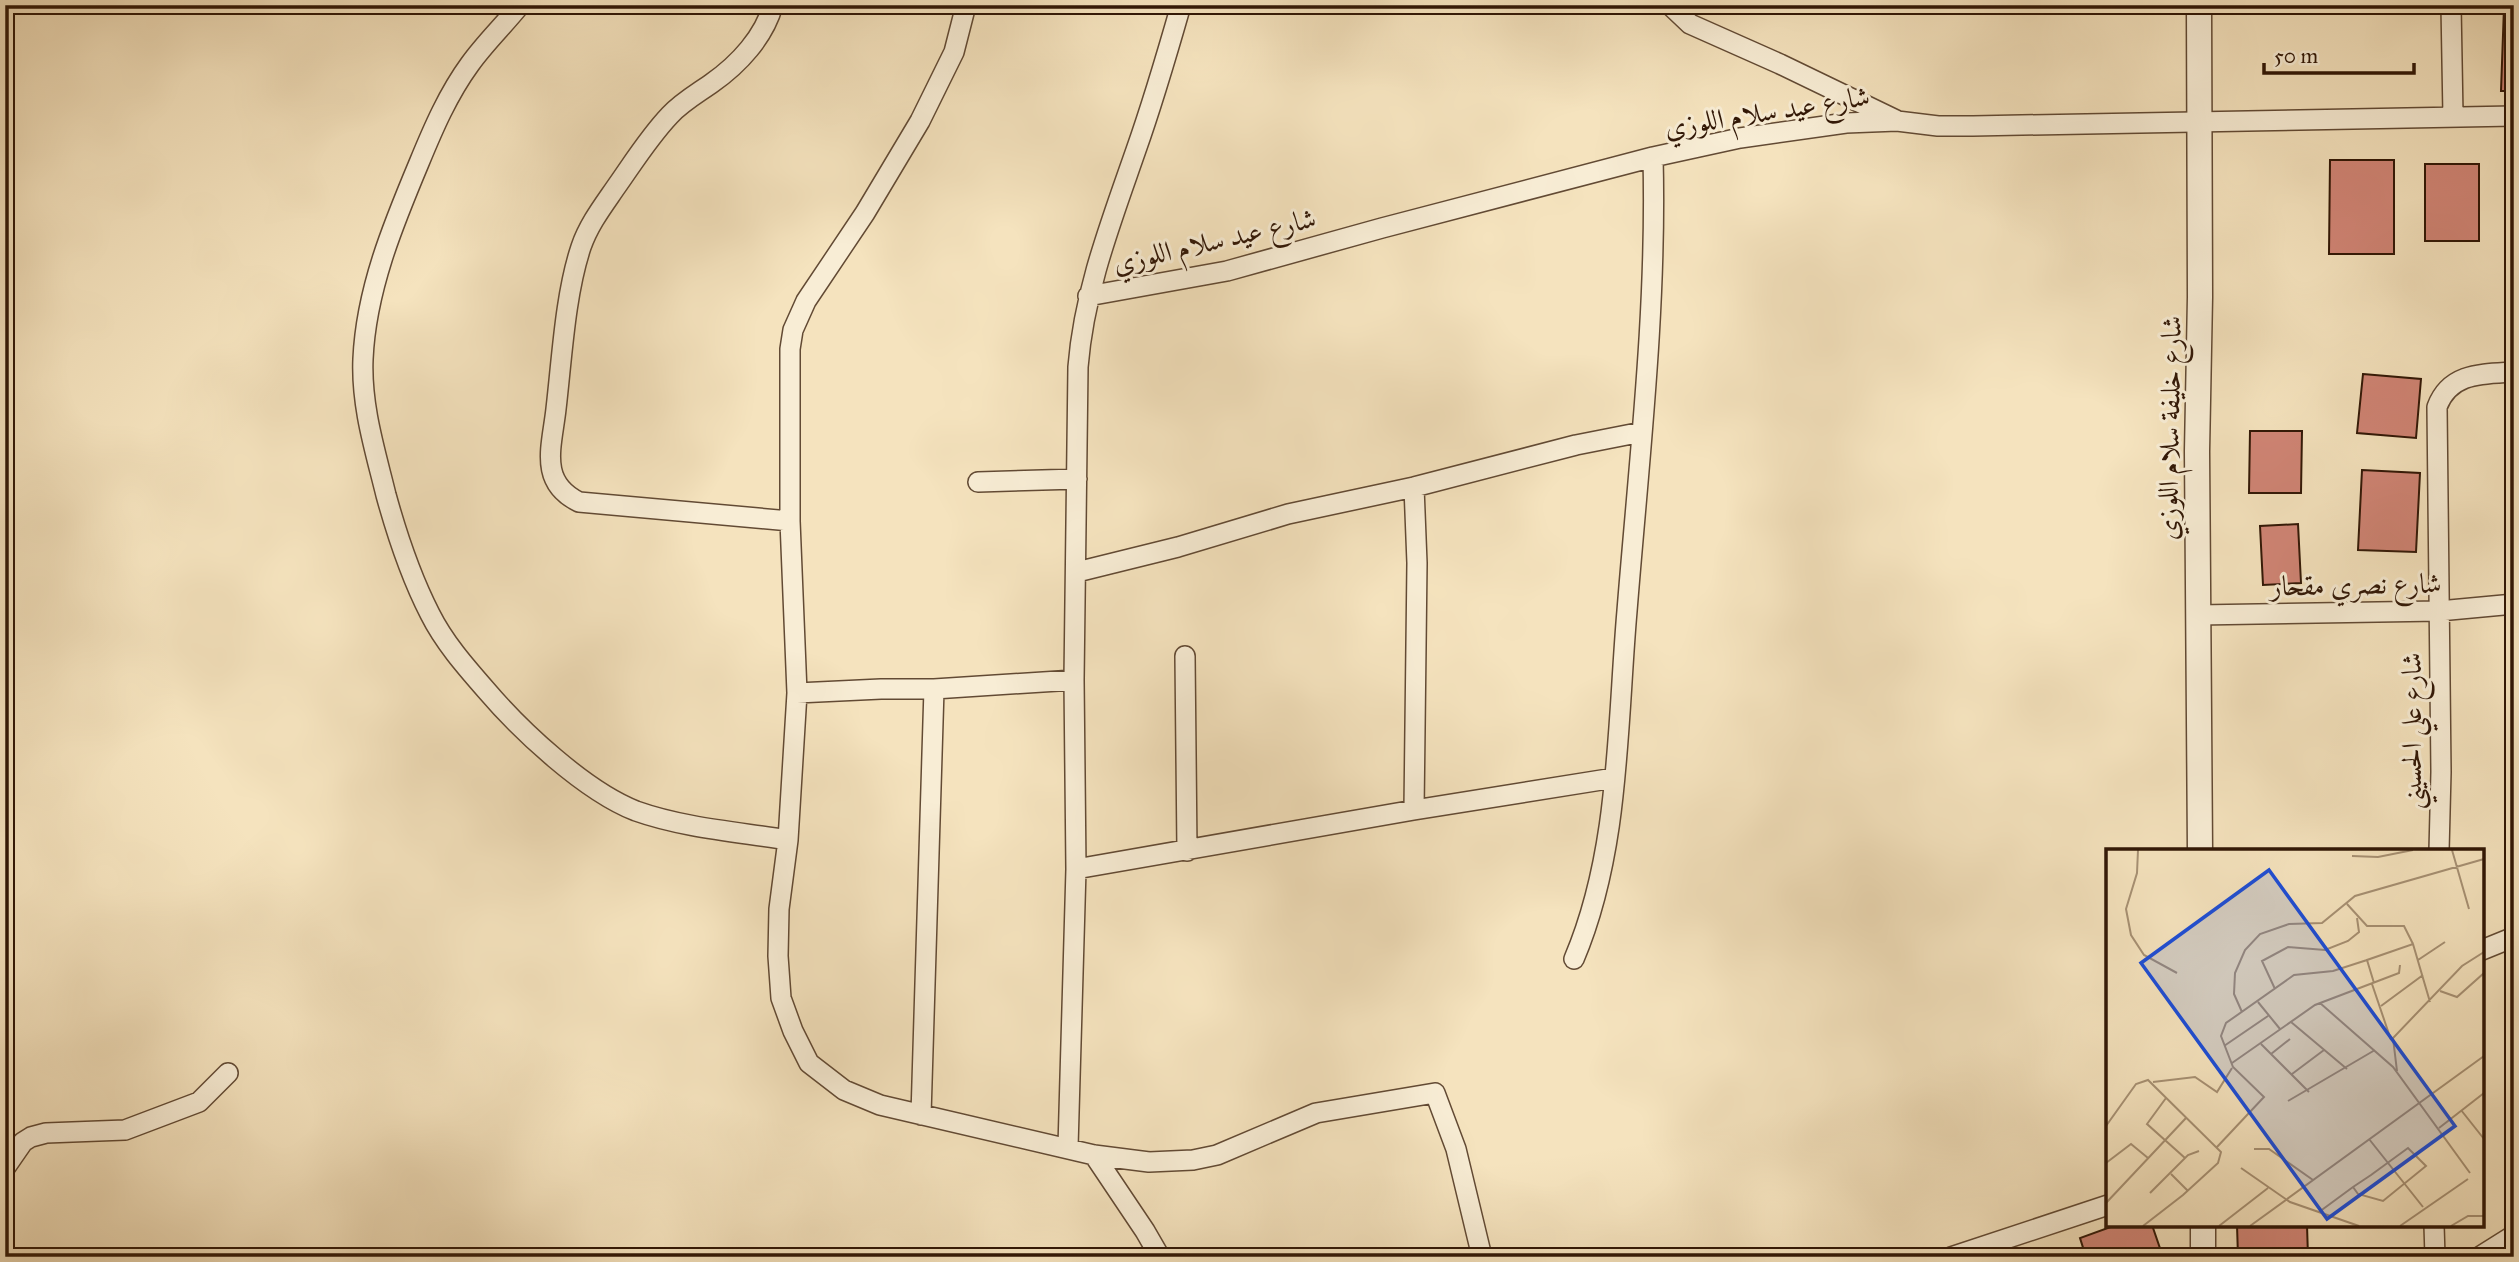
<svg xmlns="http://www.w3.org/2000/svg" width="2519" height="1262" font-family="'IM FELL Great Primer',Amiri,serif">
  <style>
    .building { fill: #d18576; stroke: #311706; stroke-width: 2 }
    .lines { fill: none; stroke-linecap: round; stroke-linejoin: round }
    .minor-casing { stroke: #624a34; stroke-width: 22 }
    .tertiary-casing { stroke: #624a34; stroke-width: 27 }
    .minor { stroke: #f8edd5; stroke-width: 19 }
    .tertiary { stroke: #f8edd5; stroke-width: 24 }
    .labels { text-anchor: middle; stroke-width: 6; stroke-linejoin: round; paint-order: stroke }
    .street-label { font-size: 28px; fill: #311706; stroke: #f8edd5 }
    .inset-road { fill: none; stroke: #a79174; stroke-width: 2 }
    .view { fill: #1d4ed8; fill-opacity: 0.15; stroke: #1d4ed8; stroke-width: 3.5 }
    .inset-edge { fill: none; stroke: #311706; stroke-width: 3.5 }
  </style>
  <rect width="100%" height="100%" fill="#f5e3be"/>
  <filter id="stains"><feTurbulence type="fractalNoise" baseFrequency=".00286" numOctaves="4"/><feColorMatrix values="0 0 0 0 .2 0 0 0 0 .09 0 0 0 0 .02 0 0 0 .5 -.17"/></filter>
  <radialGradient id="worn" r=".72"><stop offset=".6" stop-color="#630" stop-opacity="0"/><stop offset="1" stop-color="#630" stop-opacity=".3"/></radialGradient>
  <path class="building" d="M2504,7H2514V91H2501Z
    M2330,160H2394V254H2329Z
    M2425,164H2479V241H2425Z
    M2363,374L2421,379L2416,438L2357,433Z
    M2250,431H2302L2301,493H2249Z
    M2362,470L2420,473L2416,552L2358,550Z
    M2298,524L2301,583L2263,585L2260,526Z
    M2116,1225H2152L2163,1257H2086L2080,1238Z
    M2237,1225H2307L2308,1257H2238Z"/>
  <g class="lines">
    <g class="minor-casing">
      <path id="minor" d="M520,5C504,25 485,43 470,64C448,94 433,129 419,163C393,225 366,290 363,359C361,406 375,450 386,495C397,535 411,577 430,614C444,642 465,666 486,690C521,731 585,791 636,811C684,828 739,832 788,840
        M773,5C764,37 739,64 712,83C698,93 682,102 670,115C649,137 633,163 616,187C603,206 589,224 581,247C565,295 562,358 556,409C552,446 538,482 579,502L790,521
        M966,5L954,52L920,121L865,213L806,301L793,330L790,349V521L797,693L788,840L779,909L778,956L781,998L793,1031L809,1063L844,1090L880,1105L1094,1155L1149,1162L1193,1160L1217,1155L1316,1113L1435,1093L1456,1149L1482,1257
        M1670,5L1690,24L1780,64L1896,120
        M2451,5L2453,116
        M1088,296L1227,271L1382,228L1653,157L1740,138L1846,123L1897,121L1938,126H1973L2514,116
        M978,482L1077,479
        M1077,572L1178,547L1288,514L1414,487L1576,445L1642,432
        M2198,615L2439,611L2514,604
        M1185,656L1187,851
        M797,693L881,689H934L1074,680
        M1414,810L1417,563L1414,487
        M2439,851L2441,772L2437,407C2450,372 2483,374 2514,372
        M1076,869L1414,810L1614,778
        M2482,950L2514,937
        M1574,959C1620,851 1617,726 1627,611C1639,460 1657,309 1653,157
        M921,1115L934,689
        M1068,1147L1076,869L1074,680L1078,367C1084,291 1111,222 1136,150C1153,102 1167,54 1181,5
        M1094,1155L1145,1231L1160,1257
        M5,1168L23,1142L31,1137L46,1133L125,1130L199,1102L228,1073
        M2434,1225L2435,1257
        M1951,1257L2108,1205
        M2479,1257L2514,1235"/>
    </g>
    <g class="tertiary-casing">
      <path id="tertiary" d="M2199,5L2200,297L2197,451L2200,851
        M2203,1225V1257"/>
    </g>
    <use href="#minor" class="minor"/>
    <use href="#tertiary" class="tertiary"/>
  </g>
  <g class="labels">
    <g class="street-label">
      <text transform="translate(1767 111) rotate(-9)" y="10">شارع عيد سلام اللوزي</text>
      <text transform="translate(1214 240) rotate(-13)" y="10">شارع عيد سلام اللوزي</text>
      <text transform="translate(2169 428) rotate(-89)" y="10">شارع خليفة سلام اللوزي</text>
      <text transform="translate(2356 584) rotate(-1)" y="10">شارع نصري مقحار</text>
      <text transform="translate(2411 731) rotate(-90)" y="10">شارع علي الحسيني</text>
    </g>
  </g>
  <g transform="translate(2106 849)">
    <rect width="378" height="378" fill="#f5e3be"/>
    <path class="inset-road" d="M32,1L31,24L20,60L25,86L38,106L71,124M346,1L363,60M246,7L272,8L307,1M241,55L261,77H298L307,95M312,111L339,93M268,134L261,111L307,95L324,153M266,135L285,191M169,140L156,112L182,98L219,101L242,92L253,83L251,69M334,142L351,148L378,124M152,153L174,180M214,154L287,218L364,324M275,157L317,126M136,163L128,145L129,124L139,101L154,85L183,75L216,74L249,47L378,10M185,173L241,220M155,195L203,243M118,197L162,167M165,205L184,190M126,214L209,156L293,124L294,116M291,222L287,189L356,117L378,103M186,225L218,201M47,233L89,228L111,243L126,219M60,249L41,275L79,309M182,252L269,201M355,261L378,290M0,277L30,235L42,231L115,303L112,314L77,346L37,377M333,279L378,244M263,290L317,358M111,298L158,248L127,218L115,187L120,174L188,126L227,122L261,111M148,300H163L207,331M0,314L25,295L42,309M135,319L184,353L253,377M65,325L82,342M44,344L82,306L93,302M0,354L80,269M213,363L247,338L265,326L302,299L320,317L277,352L252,345L247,338M113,377L162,339M144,377L378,207M294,377L362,330M345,377L362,367H378"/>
    <path class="view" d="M163,21L349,277L221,370L35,114Z"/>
    <rect width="378" height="378" class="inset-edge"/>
  </g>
  <rect width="2519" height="1262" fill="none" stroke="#f5e3be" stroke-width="28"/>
  <rect x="7" y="7" width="2505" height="1248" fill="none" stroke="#311706" stroke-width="3.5"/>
  <rect x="14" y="14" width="2491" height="1234" fill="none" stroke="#311706" stroke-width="2"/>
  <path d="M2264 63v10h150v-10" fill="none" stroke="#311706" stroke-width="3.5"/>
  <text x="2274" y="63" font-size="21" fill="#311706" stroke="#f8edd5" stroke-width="5" paint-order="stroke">50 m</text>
  <rect width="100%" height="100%" filter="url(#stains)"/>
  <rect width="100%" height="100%" fill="url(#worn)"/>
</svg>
